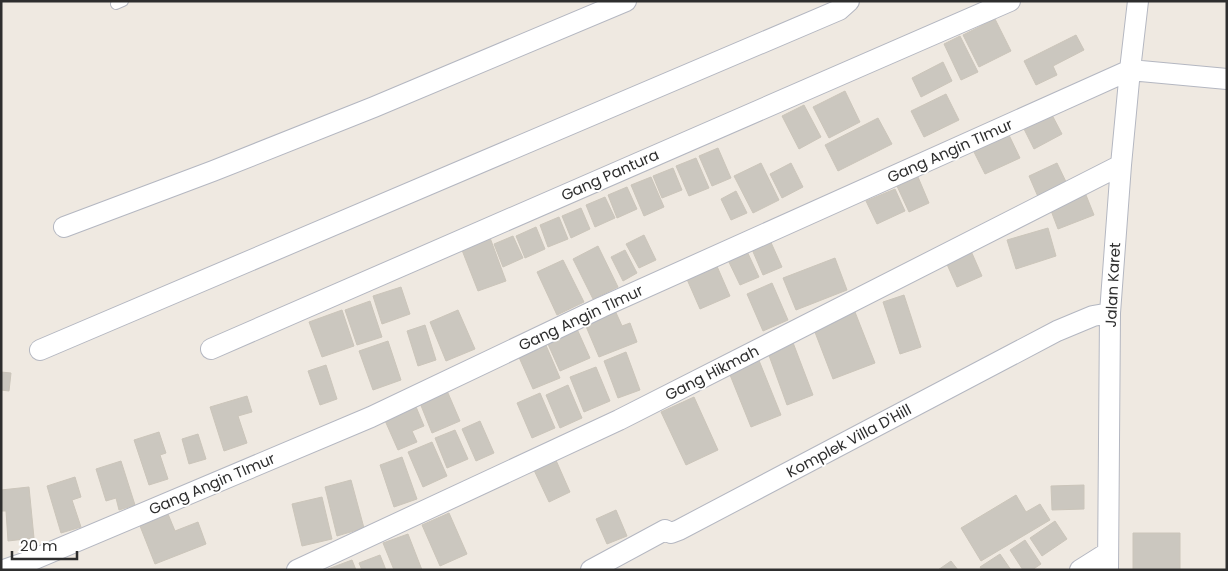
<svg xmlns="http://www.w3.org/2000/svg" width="1228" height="571" font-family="Poppins,sans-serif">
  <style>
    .building { fill: #cbc7bf; stroke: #cbc5ba }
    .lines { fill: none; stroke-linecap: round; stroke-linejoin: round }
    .service-casing { stroke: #b4b7c1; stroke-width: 12 }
    .minor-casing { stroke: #b4b7c1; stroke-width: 22 }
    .service { stroke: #fff; stroke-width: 10 }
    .minor { stroke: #fff; stroke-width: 20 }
    .labels { text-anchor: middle; stroke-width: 4; stroke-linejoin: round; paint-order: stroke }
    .street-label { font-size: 15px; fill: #2e2e2e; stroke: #fff }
  </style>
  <rect width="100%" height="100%" fill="#efe9e1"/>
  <path class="building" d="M995,19L1011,51L979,67L963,35Z
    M1076,35L1084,50L1053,66L1057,75L1036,85L1024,61Z
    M960,36L978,72L961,80L944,44Z
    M943,62L952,81L921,97L912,78Z
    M845,91L860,122L829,138L813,107Z
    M946,94L959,120L924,137L911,111Z
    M804,105L821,137L799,149L782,116Z
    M1051,113L1062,134L1034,149L1023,127Z
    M878,118L892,144L838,171L825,145Z
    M1008,133L1020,158L985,174L973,150Z
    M718,148L731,178L712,186L699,156Z
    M696,158L709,188L689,196L676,166Z
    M761,163L779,200L753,213L734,176Z
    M791,163L803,187L782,198L770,174Z
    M1057,163L1068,186L1039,199L1029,176Z
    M673,168L682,190L662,198L653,176Z
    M651,177L664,207L644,216L631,185Z
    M918,177L929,203L909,212L897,186Z
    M627,187L637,209L617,218L608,195Z
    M895,189L905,211L877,224L866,201Z
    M736,191L747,213L731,220L721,199Z
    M1086,195L1094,215L1058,229L1050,208Z
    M605,197L615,218L595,227L586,205Z
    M581,208L590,229L571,238L562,216Z
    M559,217L568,239L548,247L540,225Z
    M536,227L545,249L525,258L516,236Z
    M1048,228L1056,256L1016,269L1007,240Z
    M489,235L506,281L478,291L460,245Z
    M644,235L656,260L639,268L626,244Z
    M513,236L523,258L503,267L494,244Z
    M769,238L782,267L763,275L751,247Z
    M598,246L618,287L593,299L573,259Z
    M745,247L759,277L740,285L726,256Z
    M625,250L637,273L623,281L611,257Z
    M971,251L982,276L957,287L946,262Z
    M835,258L847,290L796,310L783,278Z
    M563,260L584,302L557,315L537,272Z
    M716,264L730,296L700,309L686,277Z
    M772,283L788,320L763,331L747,294Z
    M401,287L410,314L382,324L373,296Z
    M904,295L921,347L900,354L883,302Z
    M370,301L382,337L357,345L345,310Z
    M613,306L622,326L630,323L637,342L599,357L585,324Z
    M342,310L354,346L322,357L309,322Z
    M458,310L475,349L446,361L430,322Z
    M855,312L875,363L833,379L813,327Z
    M425,325L436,360L418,366L407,331Z
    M577,329L590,358L560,371L547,342Z
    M792,340L813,395L787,405L767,350Z
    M388,341L401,380L373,390L359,351Z
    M545,343L560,378L533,389L518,355Z
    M626,352L640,390L618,398L604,361Z
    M758,358L781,415L751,427L728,370Z
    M326,365L337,399L320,405L308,371Z
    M596,367L610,401L584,412L570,377Z
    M1,372L11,373L9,391L1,390Z
    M568,385L582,418L560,428L546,395Z
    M445,386L460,421L432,433L418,398Z
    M540,393L555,428L532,438L517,403Z
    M247,396L252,412L238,416L247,443L224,451L210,407Z
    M694,397L718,450L686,465L661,412Z
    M414,402L424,426L412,431L417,442L398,450L383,416Z
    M480,421L494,453L476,461L462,429Z
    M455,430L468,459L447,468L435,438Z
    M159,432L166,453L160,455L168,479L149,485L134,440Z
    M198,434L206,459L189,464L182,439Z
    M432,442L447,476L423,487L408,452Z
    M402,457L417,499L394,507L380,465Z
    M555,458L570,492L549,502L533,468Z
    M121,461L135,505L119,510L116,498L106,501L96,469Z
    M75,477L81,497L72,500L81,527L61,533L47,486Z
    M351,480L364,528L337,536L325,487Z
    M1084,485V509L1052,510L1051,486Z
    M29,487L34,538L8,541L6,511H1V490Z
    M1016,495L1026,512L1040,504L1050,520L981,561L961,528Z
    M322,497L332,539L302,546L292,504Z
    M616,510L627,536L607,544L596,519Z
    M449,513L467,554L440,566L422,525Z
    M168,514L175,531L198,522L206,544L155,564L140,526Z
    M1055,521L1067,539L1042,556L1030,538Z
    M1133,533H1180V570H1133Z
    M408,534L422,570H394L383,543Z
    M1025,540L1041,564L1032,570H1023L1010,550Z
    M1000,554L1011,570H982L980,567Z
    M380,555L386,570H362L359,563Z
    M352,560L356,570H328V569Z
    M951,561L958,570H938Z"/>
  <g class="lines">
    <g class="service-casing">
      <path id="service" d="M116,4L123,1"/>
    </g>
    <g class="minor-casing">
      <path id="minor" d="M64,227L213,171L374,107L626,1
        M211,349L1010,1
        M40,350L839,10L849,1
        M4,570L30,561L371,417L602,307L1130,70L1227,79
        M297,570L619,420L1121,165
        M591,570L665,530L671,533L679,530L1057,331L1093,316L1110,313
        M1080,570L1107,553
        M1108,570L1110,313L1121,165L1130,70L1138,1"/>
    </g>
    <use href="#service" class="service"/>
    <use href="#minor" class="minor"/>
  </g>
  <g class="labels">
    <g class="street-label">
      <text transform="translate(950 151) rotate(-24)" y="5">Gang Angin TImur</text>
      <text transform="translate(610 175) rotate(-24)" y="5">Gang Pantura</text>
      <text transform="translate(1113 285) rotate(-87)" y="5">Jalan Karet</text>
      <text transform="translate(581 318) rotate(-25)" y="5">Gang Angin TImur</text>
      <text transform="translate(712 373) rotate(-27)" y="5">Gang Hikmah</text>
      <text transform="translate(849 441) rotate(-28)" y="5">Komplek Villa D'Hill</text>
      <text transform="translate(212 484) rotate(-23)" y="5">Gang Angin TImur</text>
    </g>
  </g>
  <rect width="1228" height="571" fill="none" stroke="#2e2e2e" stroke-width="5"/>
  <path d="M12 551v8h65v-8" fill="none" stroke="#2e2e2e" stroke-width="2.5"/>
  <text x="20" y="551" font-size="15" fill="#2e2e2e" stroke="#ffffff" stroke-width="4" paint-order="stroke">20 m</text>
</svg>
